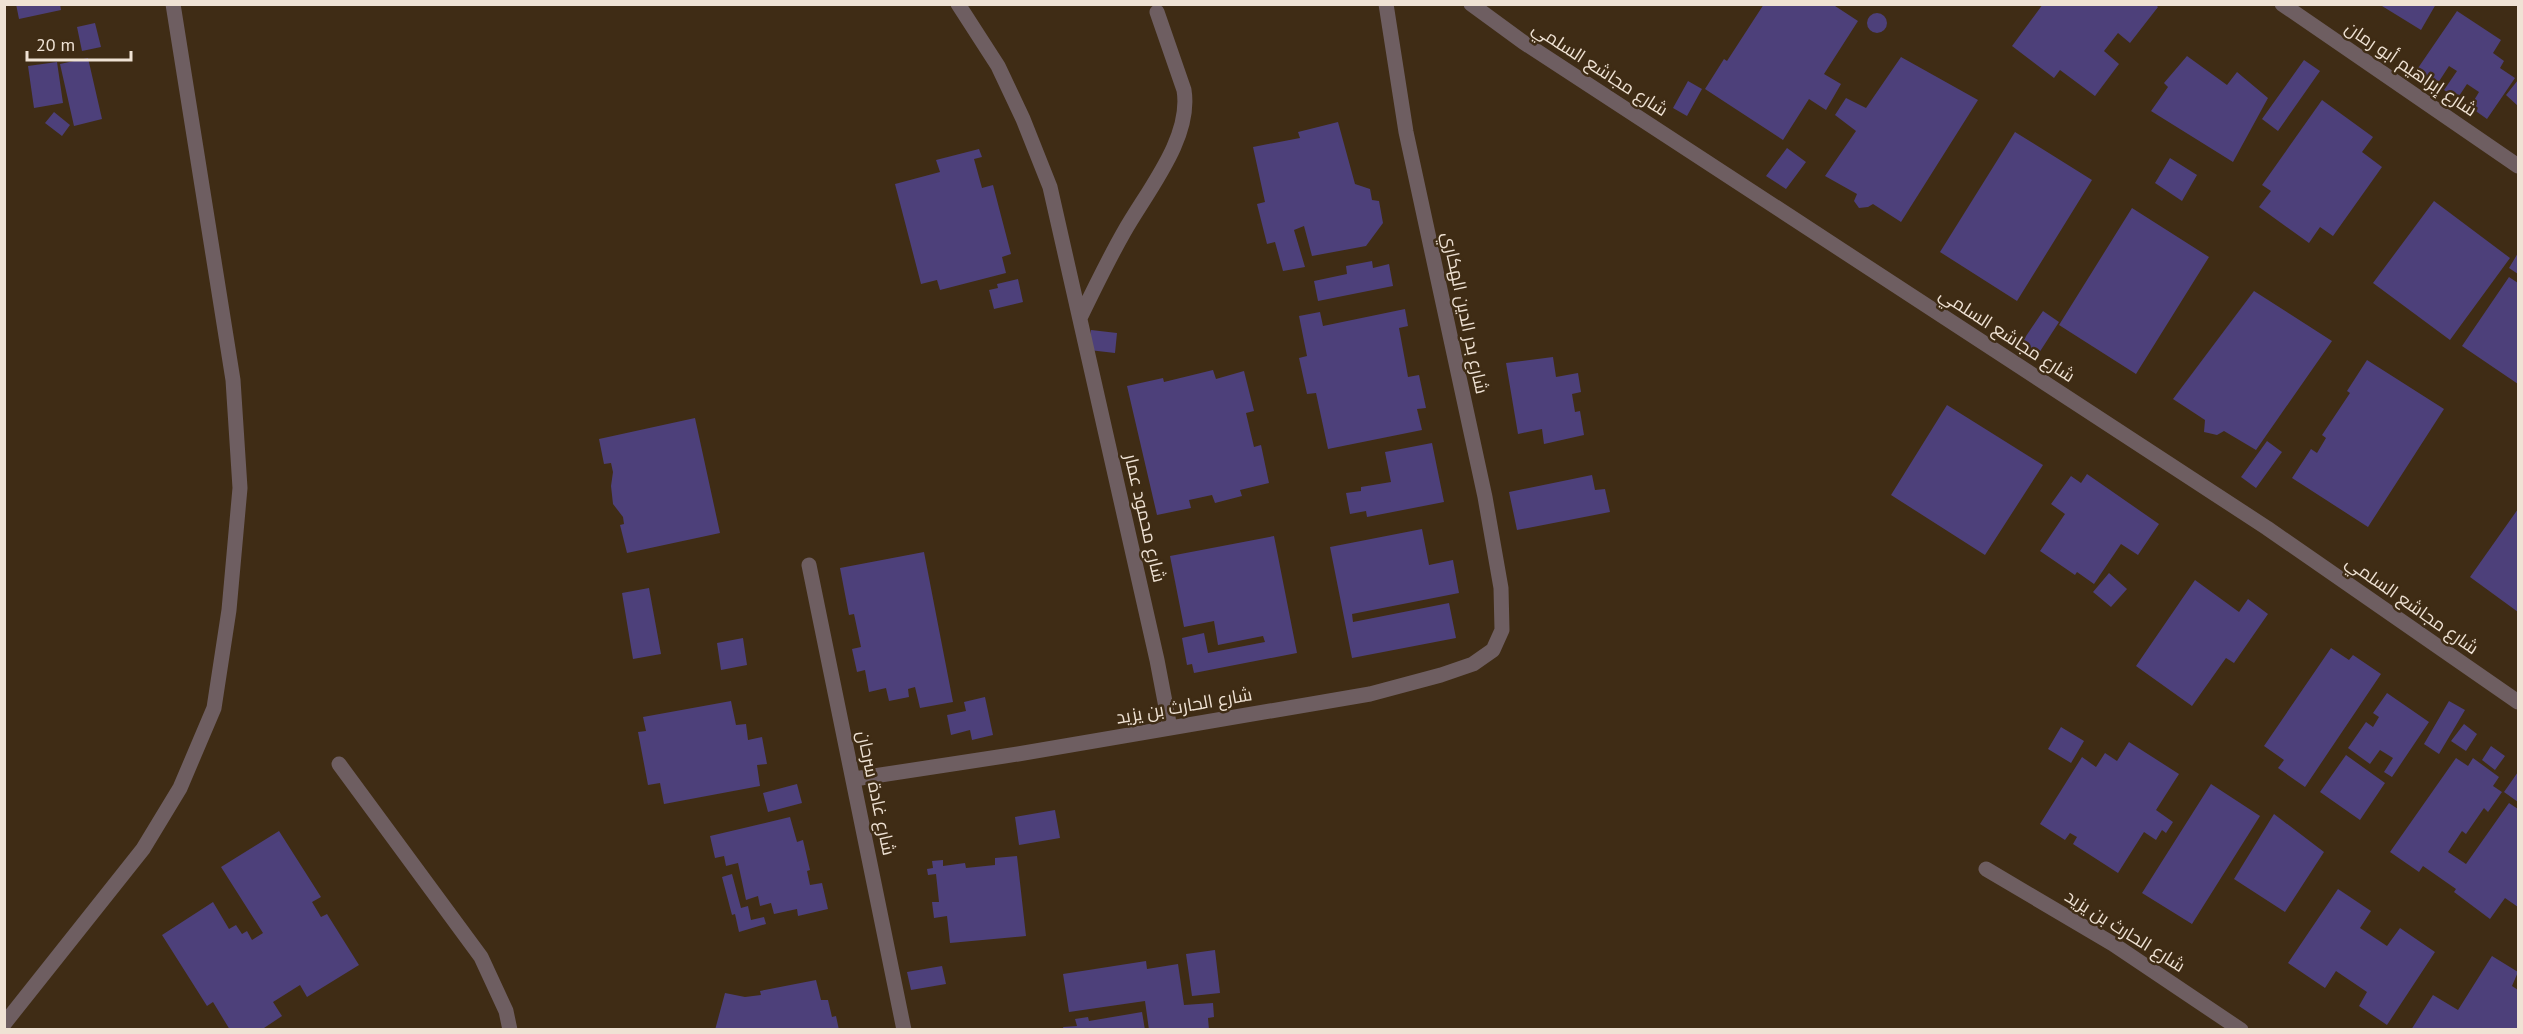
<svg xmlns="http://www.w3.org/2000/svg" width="2523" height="1034" font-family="'PT Sans',Cairo,sans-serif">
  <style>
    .building { fill: #4d407a }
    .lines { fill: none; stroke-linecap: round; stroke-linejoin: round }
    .minor { stroke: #6e5e61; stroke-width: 15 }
    .labels { text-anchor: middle; stroke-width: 5; stroke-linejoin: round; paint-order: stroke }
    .street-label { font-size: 18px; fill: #efe2d4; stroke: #3f2c15 }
  </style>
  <rect width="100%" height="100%" fill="#3f2c15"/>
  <path class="building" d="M16,4H60L61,10L19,19Z
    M1764,4H1832L1858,21L1824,74L1841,84L1826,110L1809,99L1783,140L1705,89L1724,59L1727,61Z
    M2043,4H2155L2158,7L2130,43L2118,33L2104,51L2119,64L2095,96L2060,70L2054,78L2012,46Z
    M2383,4H2436L2421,30L2382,6Z
    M2457,11L2501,40L2493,53L2504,61L2500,68L2515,78L2487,119L2470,107L2479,92L2467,84L2457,99L2444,90L2457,71L2449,66L2436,86L2416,71Z
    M1867 23a10 10 0 1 1 20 0a10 10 0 1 1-20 0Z
    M95,23L101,47L82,51L77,27Z
    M2187,56L2227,85L2237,72L2268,98L2233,162L2151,111L2168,87L2164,83Z
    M1901,57L1978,100L1901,222L1873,204L1868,207L1859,208L1854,201L1857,194L1825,176L1856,131L1835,115L1846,98L1866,108Z
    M88,58L102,119L74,126L60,64Z
    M2304,60L2320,71L2278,131L2262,119Z
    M57,62L63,103L34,108L28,66Z
    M2518,80V106L2506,95Z
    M1688,81L1702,89L1687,116L1673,108Z
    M2322,100L2373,137L2362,152L2382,167L2333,236L2320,227L2309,243L2259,207L2271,191L2262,185Z
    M54,112L70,125L62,136L45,123Z
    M1338,122L1355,184L1370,189L1372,200L1379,201L1383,223L1366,246L1312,256L1304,226L1294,230L1305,267L1283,271L1275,242L1267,244L1257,204L1265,202L1253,147L1300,138L1298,132Z
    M2015,132L2092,180L2017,301L1940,252Z
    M1787,148L1806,162L1786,189L1766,176Z
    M979,149L982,157L974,159L982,188L993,185L1011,254L1002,257L1006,273L940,290L937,280L921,284L895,184L940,172L936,160Z
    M2170,158L2197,175L2182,201L2155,183Z
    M2434,201L2510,258L2450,340L2373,283Z
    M2132,208L2209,257L2136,374L2059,325Z
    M2518,253V274L2509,268Z
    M1372,261L1373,268L1389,264L1393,286L1318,301L1314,281L1347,274L1346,266Z
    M2509,277L2518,283V384L2462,346Z
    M1018,279L1023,302L994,309L989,290L998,288L997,284Z
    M2254,291L2332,341L2256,450L2224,431L2217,435L2204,432L2205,420L2173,399Z
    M1405,309L1408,326L1399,328L1408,377L1419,375L1426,408L1417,409L1422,430L1328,449L1316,393L1307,394L1299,358L1307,356L1299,316L1320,312L1323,326Z
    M2043,311L2059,322L2039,353L2022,342Z
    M1091,330L1117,333L1115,353L1089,350Z
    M1553,357L1556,377L1578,373L1581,392L1572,394L1575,412L1580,411L1584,435L1544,444L1542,429L1518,434L1506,363Z
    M2367,360L2444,409L2368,527L2292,478L2311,449L2317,453L2326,438L2322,435L2350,393L2347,391Z
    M1213,370L1216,379L1244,371L1254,411L1246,413L1254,447L1261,445L1269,483L1240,490L1242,496L1215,503L1212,495L1189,500L1191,508L1157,515L1127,386L1163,378L1164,382Z
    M1947,405L2043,465L1985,555L1891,495Z
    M695,418L720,533L627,553L620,525L624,524L623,517L613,504L611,486L613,472L611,463L604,464L599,439Z
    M2267,441L2282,452L2256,488L2241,477Z
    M1432,443L1444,502L1367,517L1366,511L1350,514L1346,493L1361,491V487L1391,482L1385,452Z
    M2087,474L2159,524L2138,555L2121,544L2094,584L2077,572L2075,575L2040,551L2065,514L2051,504L2071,476L2081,483Z
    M1592,475L1595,490L1605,489L1610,512L1517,530L1509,492Z
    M2518,509V612L2470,577Z
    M1422,529L1429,565L1453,560L1459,593L1352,614L1353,622L1449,603L1456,638L1352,658L1330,547Z
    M1274,536L1297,653L1194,673L1192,664L1187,665L1182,638L1204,633L1208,653L1265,642L1263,636L1218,645L1214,621L1184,627L1170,556Z
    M924,552L953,702L920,708L915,687L908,689L909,697L889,701L886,688L869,692L865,670L857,672L852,649L861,647L854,614L849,615L840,568Z
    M2109,573L2127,589L2111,607L2093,592Z
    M2195,580L2239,612L2248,599L2268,614L2234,663L2226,658L2192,706L2136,666Z
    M649,588L661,654L633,659L622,593Z
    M743,638L747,665L721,670L717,643Z
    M2331,648L2349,660L2353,655L2381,674L2305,787L2278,768L2284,760L2264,746Z
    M2387,693L2429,722L2392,777L2384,772L2393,758L2380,750L2370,764L2348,748L2366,722L2373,727L2379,717L2373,713Z
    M985,697L993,735L972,740L970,730L951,735L947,715L966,711L964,702Z
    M731,701L736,725L746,724L748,740L762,737L767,764L757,765L760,786L664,804L660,783L648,785L638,732L646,731L643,717Z
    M2449,701L2465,710L2439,754L2424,744Z
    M2464,724L2477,734L2466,751L2451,741Z
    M2061,727L2084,741L2071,763L2048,749Z
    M2129,742L2179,774L2156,810L2173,822L2166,833L2162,830L2156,840L2144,832L2118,873L2073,844L2077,837L2070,833L2065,840L2040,824L2082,757L2096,767L2105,753L2117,761Z
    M2491,746L2505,756L2495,770L2482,760Z
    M2346,755L2385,783L2360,820L2320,792Z
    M2456,758L2468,766L2473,758L2499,777L2493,786L2502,792L2488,812L2484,808L2466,834L2462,831L2448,852L2466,864L2509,803L2518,809V907L2505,898L2490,919L2454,892L2456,889L2423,866L2419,872L2390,852Z
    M2518,772V802L2504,792Z
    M797,784L802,803L768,812L763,793Z
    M2211,784L2260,816L2192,924L2142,893Z
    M1055,810L1060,838L1019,845L1015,817Z
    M2274,814L2324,852L2285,912L2234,879Z
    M790,817L797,842L803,840L810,870L807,871L810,885L822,883L828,909L798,916L797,909L774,914L771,903L760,906L758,896L746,900L738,863L726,866L724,856L715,858L710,836Z
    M279,831L321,897L312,902L321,917L327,914L359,965L307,997L300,985L273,1002L282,1016L261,1030H230L213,1002L207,1006L162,935L213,902L229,929L236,925L242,934L247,931L252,940L263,933L221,867Z
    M1017,856L1026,936L950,943L947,916L934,918L932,902H939L936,874L928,875L927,869L933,868L932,861L943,860V866L965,863L966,868L995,865V858Z
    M732,874L741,908L748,906L751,920L764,917L766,924L739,932L735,914L732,915L722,877Z
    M2338,889L2371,911L2360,928L2387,946L2400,928L2435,952L2387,1025L2359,1006L2367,992L2336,971L2325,988L2288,963Z
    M1215,950L1220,993L1192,996L1186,954Z
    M2492,956L2518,972L2512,986L2518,990V1030H2411L2433,995L2458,1010Z
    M1146,961L1147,969L1178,964L1184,1005L1213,1003L1214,1017L1208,1018L1209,1030H1149L1145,1001L1069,1012L1063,974Z
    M942,966L946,984L911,990L907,972Z
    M816,980L821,1000H828L832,1017L836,1016L839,1030H715L725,993L745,997L761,995L760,991Z
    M1142,1012L1145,1030H1064L1063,1027L1077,1026L1075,1019L1088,1017L1089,1021Z"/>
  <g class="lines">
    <path class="minor" d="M958,4L998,66L1023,119L1050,187L1157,660L1170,728
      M1471,4L1523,42L2267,528L2518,702
      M2282,4L2518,166
      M1080,318C1094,289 1108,260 1124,232C1147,191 1192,138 1184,90L1157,12
      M809,565L904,1030
      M339,764L481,957L506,1011L510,1030
      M854,779L1018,754L1370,694L1441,675L1473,664L1493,650L1502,630L1501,588L1485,497L1406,132L1386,4
      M1986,869L2113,944L2241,1030
      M4,1024L143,849L180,788L214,708L229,610L240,488L233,380L173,4"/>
  </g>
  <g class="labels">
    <g class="street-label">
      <text transform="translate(1600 69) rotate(33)" y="6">شارع مجاشع السلمي</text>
      <text transform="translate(2411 69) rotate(34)" y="6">شارع إبراهيم أبو رمان</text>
      <text transform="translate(1465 313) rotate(78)" y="6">شارع بدر الدين الهكاري</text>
      <text transform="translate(2007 335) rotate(33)" y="6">شارع مجاشع السلمي</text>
      <text transform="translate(1145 518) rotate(77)" y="6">شارع محمود عمار</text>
      <text transform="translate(2412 605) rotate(35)" y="6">شارع مجاشع السلمي</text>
      <text transform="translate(1184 706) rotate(-10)" y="6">شارع الحارث بن يزيد</text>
      <text transform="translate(876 793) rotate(78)" y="6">شارع غادة سرحان</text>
      <text transform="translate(2125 931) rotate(32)" y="6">شارع الحارث بن يزيد</text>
    </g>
  </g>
  <rect width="2523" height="1034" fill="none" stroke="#efe2d4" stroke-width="12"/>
  <path d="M27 51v9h104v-9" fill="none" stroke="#efe2d4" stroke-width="3"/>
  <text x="36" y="51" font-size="18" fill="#efe2d4" stroke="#3f2c15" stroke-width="4.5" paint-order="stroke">20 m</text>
</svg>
